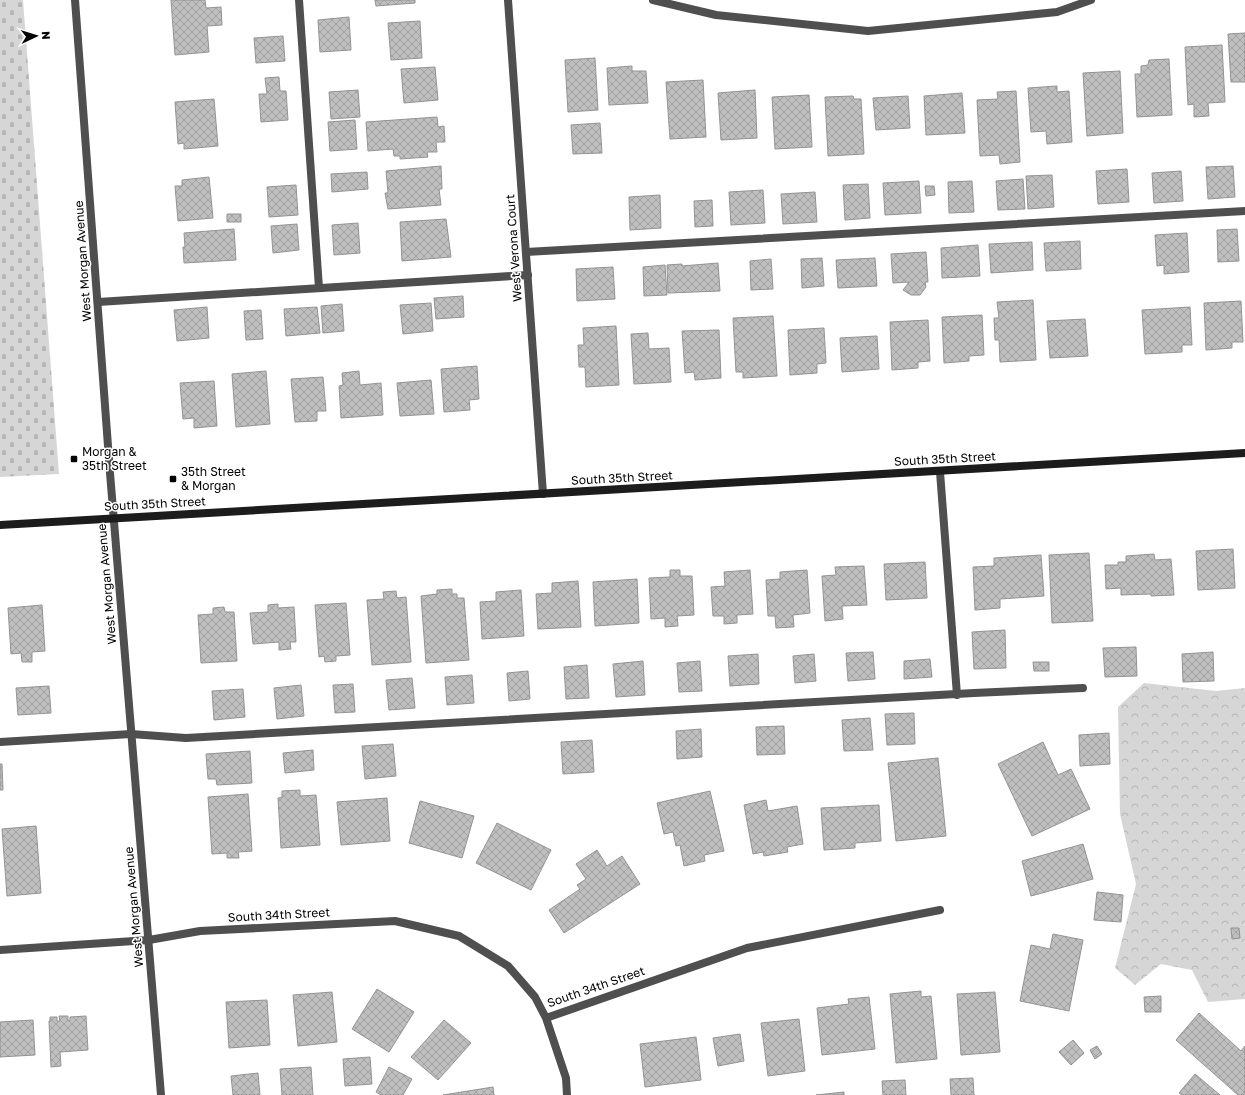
<svg xmlns="http://www.w3.org/2000/svg" width="1245" height="1095" font-family="'Golos Text',sans-serif">
  <style>
    .forest { fill: url(#forest-crowns) }
    .cemetery { fill: url(#cemetery-stones) }
    .building { fill: url(#building-cross-hatch); stroke: #939393 }
    .lines { fill: none; stroke-linecap: round; stroke-linejoin: round }
    .service { stroke: #4f4f4f; stroke-width: 8 }
    .minor { stroke: #4f4f4f; stroke-width: 8 }
    .tertiary { stroke: #4f4f4f; stroke-width: 8 }
    .secondary { stroke: #1c1c1c; stroke-width: 8 }
    .poi-dot { fill: #000; stroke: #fff; stroke-width: 1.5 }
    .labels { text-anchor: middle; stroke-width: 3; stroke-linejoin: round; paint-order: stroke }
    .street-label { font-size: 12px; fill: #000; stroke: #fff }
    .poi-label { font-size: 12px; fill: #000; stroke: #fff; text-anchor: start }
  </style>
  <defs>
    <pattern id="forest-crowns" width="20" height="18" patternUnits="userSpaceOnUse"><rect width="20" height="18" fill="#d6d6d6"/><path d="M2 6a3 3 0 1 1 6 0M12 15a3 3 0 1 1 6 0" fill="none" stroke="#b6b6b6"/></pattern>
    <pattern id="cemetery-stones" width="16" height="16" patternUnits="userSpaceOnUse"><rect width="16" height="16" fill="#d6d6d6"/><path d="M2 7V4a2 2 0 0 1 4 0v3zM10 15v-3a2 2 0 0 1 4 0v3z" fill="#b6b6b6"/></pattern>
    <pattern id="building-cross-hatch" width="8" height="8" patternUnits="userSpaceOnUse"><rect width="8" height="8" fill="#bfbfbf"/><path d="M0 0l8 8M0 8l8-8" fill="none" stroke="#a2a2a2"/></pattern>
  </defs>
  <rect width="100%" height="100%" fill="#fff"/>
  <path class="forest" d="M1144,683L1216,691L1245,688V999L1208,1002L1192,970L1161,964L1135,985L1115,968L1136,884L1120,814L1118,707Z"/>
  <path class="cemetery" d="M0,0H23L59,474L0,477Z"/>
  <path class="building" d="M171,0H205L206,8L221,7L222,25L207,26L209,52L175,55Z
    M375,0H415V3L376,6Z
    M349,17L351,50L320,52L318,20Z
    M420,21L422,58L391,60L388,23Z
    M1245,33V82H1231L1228,34Z
    M283,36L285,61L256,63L254,38Z
    M1222,45L1225,102L1208,103L1209,116L1194,117V104L1188,105L1185,47Z
    M595,58L598,110L568,112L565,60Z
    M1169,59L1172,115L1137,117L1135,74H1141V66L1148,65L1149,60Z
    M632,66V71H646L648,103L609,105L607,68Z
    M435,67L438,100L404,103L401,69Z
    M1120,71L1123,133L1087,136L1083,73Z
    M279,77L280,91H286L288,120L261,122L259,94H267L265,78Z
    M703,80L706,137L670,139L666,82Z
    M1057,86V92L1069,91L1072,142L1047,144L1046,131L1031,132L1028,88Z
    M358,90L360,117L331,119L329,92Z
    M755,90L757,138L721,140L718,93Z
    M1016,91L1020,162L1000,164L999,155L980,156L977,100L998,99L997,92Z
    M962,93L965,133L926,135L924,96Z
    M809,95L812,147L775,149L772,97Z
    M853,96L854,99H861L864,154L828,156L825,97Z
    M908,96L910,128L876,130L873,98Z
    M214,99L218,146L184,149V143L178,144L175,102Z
    M437,117L438,127L444,126L445,142H436L437,152H427L428,157L400,159V156H394L393,149L368,151L366,122Z
    M355,120L357,149L330,151L328,122Z
    M600,123L602,153L573,154L571,125Z
    M441,166L442,189H439L441,205L388,209L385,193H388L386,171Z
    M1233,166L1235,197L1208,199L1206,167Z
    M1127,169L1129,202L1098,204L1096,171Z
    M1181,171L1183,201L1154,203L1152,173Z
    M367,172L368,189L332,192L331,174Z
    M1052,175L1054,207L1028,209L1026,176Z
    M209,177L213,218L178,221L175,186H182V180Z
    M1023,179L1025,209L998,210L996,181Z
    M919,181L921,213L885,215L883,183Z
    M972,181L974,212L949,213L948,182Z
    M868,184L870,218L845,220L843,185Z
    M296,185L298,215L269,217L267,187Z
    M925,186H934L935,195L926,196Z
    M763,190L765,223L731,225L729,192Z
    M815,192L817,222L783,224L781,194Z
    M660,195L661,228L630,230L629,197Z
    M712,200L713,226L695,227L694,201Z
    M227,214H241V222H227Z
    M446,219L451,257L402,261L400,222Z
    M358,223L360,253L334,255L332,225Z
    M297,224L299,250L273,253L271,226Z
    M234,229L236,260L184,263L183,247H185L184,233Z
    M1237,229L1239,261L1218,262L1217,230Z
    M1187,233L1189,272L1164,274V265L1157,266L1155,235Z
    M1080,241L1081,269L1046,271L1044,243Z
    M1032,242L1033,270L991,273L989,244Z
    M978,245L980,276L942,278L941,248Z
    M926,252L928,282H925L926,287L920,295H911L903,290L909,282L893,283L891,254Z
    M822,258L824,286L802,288L801,259Z
    M875,258L877,286L838,288L836,260Z
    M771,259L773,289L751,290L750,261Z
    M718,263L720,291L668,293L667,265L682,264V266Z
    M665,265L667,295L644,296L643,267Z
    M613,267L615,299L577,301L576,269Z
    M463,296L464,317L436,319L434,298Z
    M1033,300L1036,360L1000,362L999,340H995L994,318H999L997,302Z
    M1241,301L1243,342H1232V348L1206,350L1204,303Z
    M431,303L433,331L403,334L400,305Z
    M342,304L344,331L323,333L321,306Z
    M207,307L209,338L177,341L174,310Z
    M317,307L320,333L286,336L284,309Z
    M1190,307L1192,345H1182V352L1145,354L1142,310Z
    M261,310L263,339L246,340L244,311Z
    M982,315L984,355L969,356V361L944,363L942,317Z
    M773,316L777,376L743,378V372H736L733,318Z
    M1085,319L1088,356L1050,358L1047,321Z
    M928,320L930,361L918,362V368L892,370L890,322Z
    M616,326L619,385L586,387L585,367H579L578,345H584L583,328Z
    M824,328L826,363L817,364V373L790,375L788,330Z
    M719,330L721,378L695,380L694,372L685,373L682,331Z
    M648,333L649,349L669,348L671,382L634,384L631,334Z
    M877,336L879,369L842,372L840,338Z
    M477,366L479,399L469,400L470,410L444,412L441,369Z
    M266,371L270,424L236,427L232,374Z
    M359,371L360,385L381,383L383,415L341,418L339,386L343,385L342,373Z
    M323,377L326,411H317V421L295,422L291,379Z
    M431,380L434,414L400,416L397,383Z
    M214,381L217,426L194,428V418L183,419L180,383Z
    M1233,549L1235,588L1198,590L1196,551Z
    M1089,553L1093,621L1052,623L1049,555Z
    M1154,554L1155,560L1171,559L1174,595L1151,596V594L1121,595V588L1106,589L1105,565H1118V562H1126V556Z
    M1041,555L1044,596L1000,599V608L975,610L973,567L994,566V558Z
    M925,562L927,598L886,600L884,564Z
    M864,566L867,605L842,606L843,619L825,621L822,576L836,575L835,567Z
    M670,570H680V576H692L694,615L677,616L678,626L665,627V618L651,619L649,578L670,577Z
    M750,570L753,614L737,615V623L724,624V616H713L711,587L725,586L724,572Z
    M807,570L810,613L793,615L794,627L776,628L775,616H768L766,580L780,579V572Z
    M637,579L639,623L595,626L593,582Z
    M578,581L581,627L538,629L536,594L552,593V583Z
    M452,589V594H457V598H464L469,660L426,663L421,596L437,594V590Z
    M521,590L524,636L482,639L480,602L496,601V592Z
    M396,591L397,598L406,597L411,662L372,665L367,600L384,599L383,592Z
    M346,603L350,655L336,656V661L325,662L324,656L319,657L315,605Z
    M278,604V608L294,607L296,642H290L291,649L279,650V642L253,644L250,613L268,612V605Z
    M42,605L45,651L32,652V662H22L21,653L11,654L8,608Z
    M224,607L225,612H234L237,661L201,663L198,615L213,614V608Z
    M1005,630L1006,668L974,669L972,632Z
    M1136,647L1137,676L1105,677L1103,648Z
    M873,652L875,679L848,681L846,653Z
    M1213,652L1214,681L1183,682L1182,654Z
    M758,654L759,684L730,686L728,656Z
    M814,654L816,681L795,683L793,656Z
    M930,659L932,677L904,679V661Z
    M643,661L645,695L616,697L613,664Z
    M700,661L702,691L679,692L677,663Z
    M1033,662H1049V671H1034Z
    M587,665L589,698L566,699L564,667Z
    M528,671L530,699L509,701L507,673Z
    M472,675L474,703L447,705L445,677Z
    M412,678L415,708L389,710L386,680Z
    M353,684L355,712L335,713L333,685Z
    M301,685L304,716L277,719L274,688Z
    M49,686L51,713L18,715L16,688Z
    M243,689L245,717L214,720L212,691Z
    M914,713L915,744L887,745L885,714Z
    M870,718L873,750L844,751L842,720Z
    M784,726L785,754L757,755L756,727Z
    M701,729L702,757L677,759L676,731Z
    M1109,733L1110,764L1080,766L1079,735Z
    M592,740L594,772L563,774L561,742Z
    M1043,742L1058,775L1071,769L1090,809L1032,836L998,764Z
    M393,744L396,776L365,779L362,746Z
    M313,750L314,770L285,773L283,753Z
    M250,751L252,783L217,785L216,779H208L206,754Z
    M938,758L946,836L896,841L888,763Z
    M0,764H2L3,790H0Z
    M300,790V796L316,795L320,845L281,848L278,798L282,797V791Z
    M710,791L724,851L704,855L705,861L684,866L680,845L676,846L673,832L664,834L657,803Z
    M248,794L252,851L238,852L239,858H227V853L212,854L208,797Z
    M387,798L390,841L341,845L337,802Z
    M766,800L768,811L797,806L803,844L787,847L788,852L764,856L763,852L753,854L744,805Z
    M420,801L474,816L462,858L409,843Z
    M879,805L881,841L855,843V848L824,850L821,808Z
    M497,823L551,850L531,890L476,863Z
    M36,826L41,893L7,896L2,829Z
    M1083,844L1093,879L1031,896L1022,861Z
    M597,850L607,866L622,856L640,884L564,933L549,910L580,889L577,885L586,879L576,864Z
    M1097,892L1123,895L1121,922L1094,920Z
    M1231,928H1239L1240,938L1232,939Z
    M1053,934L1083,940L1069,1011L1020,1001L1031,945L1050,949Z
    M377,989L414,1012L389,1052L352,1029Z
    M921,991V997L931,996L937,1059L896,1063L890,994Z
    M332,992L337,1042L298,1046L293,995Z
    M995,992L1000,1052L961,1055L957,994Z
    M1161,996V1012H1145L1144,997Z
    M869,997L875,1049L822,1055L817,1008L849,1004L848,999Z
    M267,1000L270,1045L229,1048L226,1002Z
    M1199,1013L1241,1051L1245,1046V1095H1238L1176,1040Z
    M59,1016H68V1021L70,1020V1017L86,1016L88,1050L60,1052L61,1066L51,1067L49,1021H50V1017H57V1021H60Z
    M799,1019L805,1071L768,1076L761,1023Z
    M33,1020L35,1055L0,1057V1022Z
    M444,1020L471,1043L438,1080L411,1057Z
    M740,1034L744,1061L718,1066L713,1038Z
    M696,1037L701,1080L645,1087L640,1044Z
    M1073,1040L1084,1053L1071,1065L1059,1052Z
    M1097,1046L1102,1054L1095,1059L1090,1050Z
    M370,1057L372,1084L345,1086L343,1059Z
    M311,1067L313,1095H282L280,1069Z
    M389,1067L412,1079L403,1095H381L376,1092Z
    M258,1073L260,1095H233L231,1076Z
    M1195,1074L1220,1095H1182L1179,1093Z
    M973,1078L974,1095H951L950,1079Z
    M905,1080L906,1095H883L882,1081Z
    M493,1087L494,1095H443Z
    M844,1092V1095H816Z"/>
  <g class="lines">
    <path class="service" d="M299,0L319,288
      M526,252L1245,211
      M98,302L528,275
      M940,472L957,695
      M0,742L131,734L186,738L974,693L1083,688"/>
    <path class="minor" d="M508,0L543,494
      M653,0L716,15L868,31L1057,12L1091,0
      M0,950L149,940L200,931L395,921L459,936L508,966L535,997L546,1018L566,1078L567,1095
      M546,1018L747,948L940,910"/>
    <path class="tertiary" d="M75,0L110,473L161,1095"/>
    <path class="secondary" d="M0,525L1245,453"/>
  </g>
  <g class="poi-dot">
    <rect x="70" y="455" width="8" height="8" rx="2"/>
    <rect x="169" y="475" width="8" height="8" rx="2"/>
  </g>
  <g class="labels">
    <g class="street-label">
      <text transform="translate(514 248) rotate(-94)" y="4">West Verona Court</text>
      <text transform="translate(83 261) rotate(-94)" y="4">West Morgan Avenue</text>
      <text transform="translate(945 459) rotate(-3)" y="4">South 35th Street</text>
      <text transform="translate(622 478) rotate(-3)" y="4">South 35th Street</text>
      <text transform="translate(155 504) rotate(-3)" y="4">South 35th Street</text>
      <text transform="translate(107 584) rotate(-95)" y="4">West Morgan Avenue</text>
      <text transform="translate(134 907) rotate(-95)" y="4">West Morgan Avenue</text>
      <text transform="translate(279 915) rotate(-3)" y="4">South 34th Street</text>
      <text transform="translate(596 987) rotate(-19)" y="4">South 34th Street</text>
    </g>
    <g class="poi-label">
      <text x="82" y="456">Morgan &amp;<tspan x="82" dy="14">35th Street</tspan></text>
      <text x="181" y="476">35th Street<tspan x="181" dy="14">&amp; Morgan</tspan></text>
    </g>
  </g>
  <g transform="translate(36 36) rotate(86)" stroke="#ffffff" stroke-width="3" paint-order="stroke">
  <path d="M0-3L7 15L0 10L-7 15Z" fill="#000000"/>
  <text y="-6" font-size="11" font-weight="bold" text-anchor="middle" fill="#000000">N</text>
  </g>
</svg>
